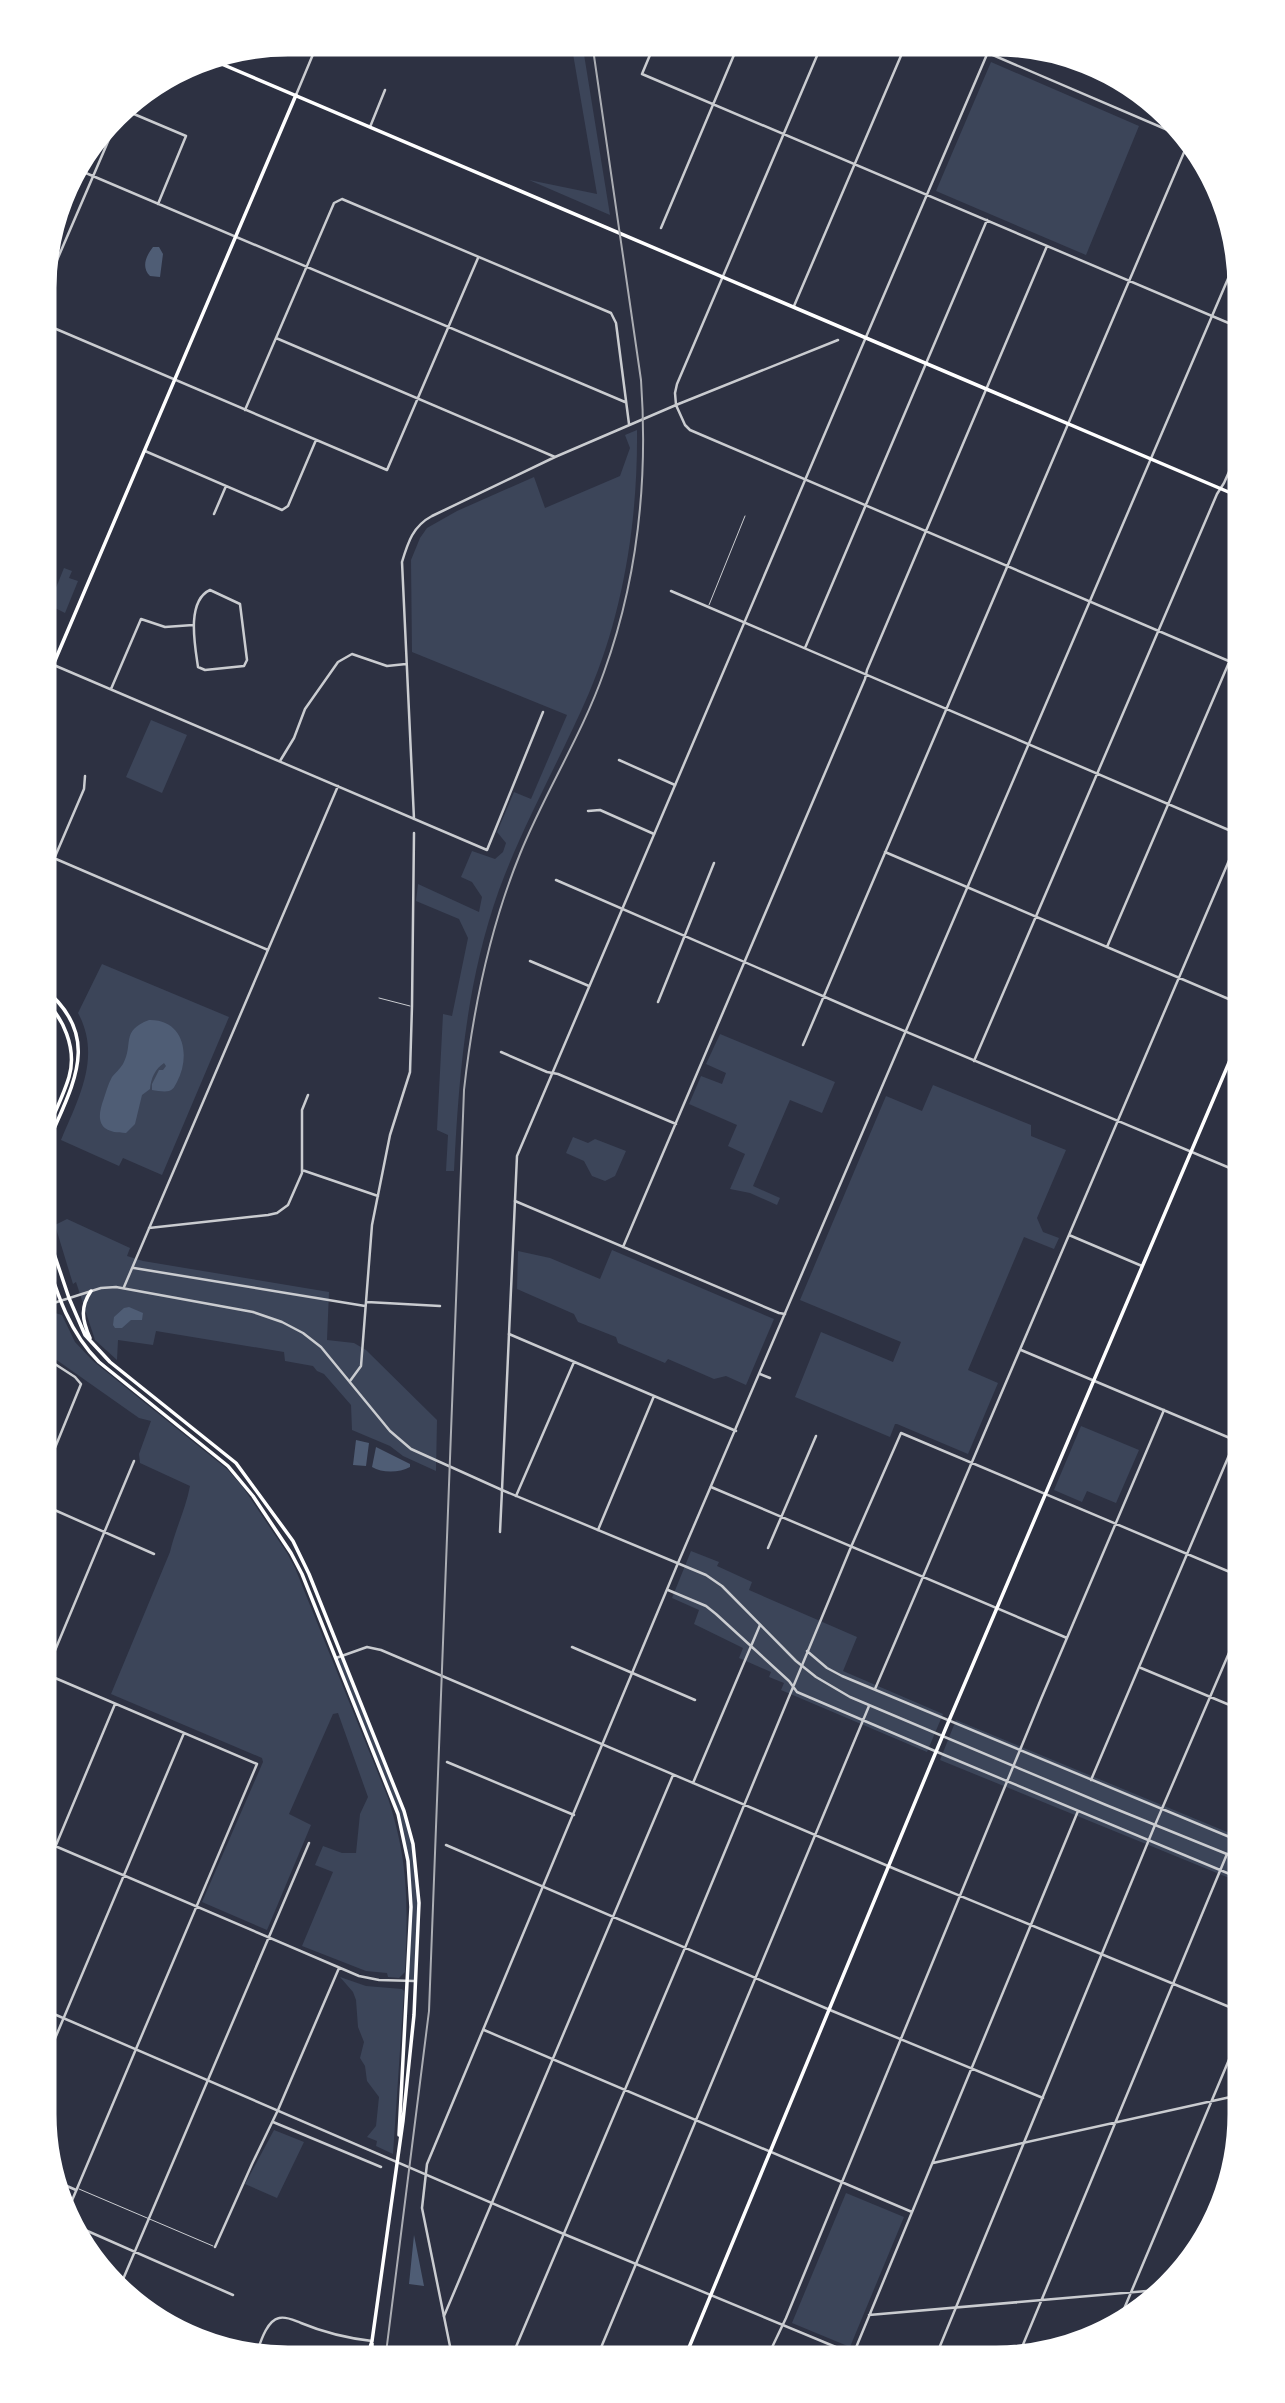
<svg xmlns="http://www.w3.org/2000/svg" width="1285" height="2403" font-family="'Source Sans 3',sans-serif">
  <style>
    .green { fill: #3c4559 }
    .water { fill: #4f5d75 }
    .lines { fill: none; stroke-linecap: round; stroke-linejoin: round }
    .service { stroke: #caccd0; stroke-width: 1 }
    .minor { stroke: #caccd0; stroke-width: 2.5 }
    .tertiary { stroke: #caccd0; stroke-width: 2.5 }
    .secondary { stroke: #fff; stroke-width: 3.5 }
    .rail { stroke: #abadb3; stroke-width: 2 }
    .rim { fill: none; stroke: #fff; stroke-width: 9 }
  </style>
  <rect width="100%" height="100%" fill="#2d3142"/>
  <path class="green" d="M571,42H582L610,215L529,180L597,194Z
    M991,62L1139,126L1086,255L936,191Z
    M637,430C638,518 624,611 589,693C560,760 524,822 499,890C466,983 459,1074 454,1171H446L448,1135L437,1130L443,1014L452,1016L468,938L459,919L416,901L418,884L479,912L482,897L472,882L461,877L472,851L495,859L503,852L506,843L497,832L514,792L531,799L567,715L412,652L411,560L420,538L427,528L457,511L534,477L545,508L620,476L630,448L625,435Z
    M64,568L72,571L69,578L78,581L65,613L49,605Z
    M151,720L187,735L162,793L126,777Z
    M102,964L229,1017L162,1175L123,1158L119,1166L61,1140C78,1099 102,1057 78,1013Z
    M720,1034L835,1082L822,1113L790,1100L753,1186L780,1198L777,1205L750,1193L730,1189L745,1154L728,1146L737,1125L689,1104L701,1076L722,1084L726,1073L706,1064Z
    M933,1085L1031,1125V1136L1066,1150L1037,1218L1043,1232L1059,1238L1054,1249L1024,1237L968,1370L998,1383L968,1454L897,1424H895L890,1437L795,1397L821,1332L893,1362L901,1342L800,1300L886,1096L922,1111Z
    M573,1137L588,1143L595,1139L626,1151L615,1176L605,1181L592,1176L584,1161L566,1153Z
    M67,1219L130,1248L127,1256L143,1261L329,1292L327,1340L354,1343L366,1350L437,1420L436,1471L403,1456L390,1446L352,1430L351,1405L324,1374L317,1371L313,1366L285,1361L284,1352L156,1331L153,1345L118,1340L117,1360L95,1340L76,1282L73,1284L55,1225Z
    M612,1250L774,1319L746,1385L726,1376L714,1379L668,1359L665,1363L618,1343L616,1337L578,1322L574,1314L517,1289L518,1251L550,1258L600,1279Z
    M41,1309L62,1315L75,1342L93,1361L227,1469L242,1486L287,1553L295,1568L388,1798C409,1863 408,1905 405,1972L399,1978L388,1977L387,1973L366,1971L302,1946L333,1872L315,1865L323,1846L342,1853H356L360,1814L368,1797L338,1713L333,1714L289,1814L311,1825L267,1930L202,1902L263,1762L262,1758L111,1694L170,1552C175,1530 186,1508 190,1486L140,1463L139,1454L151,1421L139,1418L41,1349Z
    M1081,1426L1139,1450L1116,1503L1087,1491L1082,1502L1054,1490Z
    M691,1551L719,1562L717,1566L752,1582L749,1590L857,1637L843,1671L943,1714L927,1752L781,1690L784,1683L769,1677L771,1672L739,1658L743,1648L694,1624L699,1610L672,1598Z
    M342,1656C367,1717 397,1778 412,1842C423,1886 417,1936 415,1981H408L410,1883L398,1814L336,1658Z
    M956,1720L1244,1839V1884L940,1760Z
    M340,1977L366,1986L402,1989L404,1991L393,2154L376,2146L377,2141L367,2137L376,2126L379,2097L367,2081L365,2066L360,2058L364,2042L358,2027L356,2000L353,1992Z
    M274,2130L304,2142L277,2198L245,2184Z
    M846,2193L904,2217L850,2347L792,2323Z"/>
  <path class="water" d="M153,247H159L163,254L160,277L150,276C141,267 146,256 153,247Z
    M149,1020C184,1019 191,1056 177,1082C174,1087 174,1089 169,1091C165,1092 157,1091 152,1090V1084L159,1070H163L166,1066L164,1063C155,1069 151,1078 150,1089L142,1095L135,1124L126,1133C100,1133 95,1122 104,1098C106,1092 108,1084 112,1077C115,1073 120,1069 123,1064C134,1044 120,1031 149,1020Z
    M129,1307L143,1313L142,1320H131L122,1328H115L113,1325L114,1317L124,1308Z
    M356,1440L369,1443L366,1466L353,1465Z
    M376,1447L410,1464V1467C399,1473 382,1473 372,1467Z
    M414,2235L424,2286L409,2284Z"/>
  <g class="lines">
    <path class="service" d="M709,605L745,516
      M379,998L410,1006
      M79,2189L213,2246"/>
    <path class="minor" d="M655,43L642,74L1245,330
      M967,44L1184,137
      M225,65L231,52
      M296,95L319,40
      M122,109L186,136L158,204
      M370,127L385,90
      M74,168L625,402
      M661,228L739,43
      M42,295L122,109
      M794,306L906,44
      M42,323L387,470L478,258
      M866,337L991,45
      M276,338L555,457
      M838,340L676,405L685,425L690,430L1245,668
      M245,410L334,203L342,199L611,313L616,323L629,424
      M145,451L282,510L288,506L316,440
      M214,514L226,486
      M210,590L240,604L247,660L244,666L205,670L198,667C195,646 186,601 210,590Z
      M671,591L1245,837
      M805,648L987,220
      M42,660L487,850L543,712
      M111,689L141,619L165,627L193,625
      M619,760L675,785
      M280,761L294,738L305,709L338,662L352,654L387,666L406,664
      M588,811L600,810L654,834
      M414,819L402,562C408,542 413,526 432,516L555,457L676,405L675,393L677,384L822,44
      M885,852L1245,1006
      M42,853L268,950
      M54,859L84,789L85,776
      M556,880L864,1014L1244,1174
      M1107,947L1245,625
      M530,961L589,986
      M658,1002L714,863
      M803,1045L1188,143
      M501,1052L547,1072L558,1074L676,1124
      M974,1061L1217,494L1224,483L1245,436
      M302,1170L378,1196
      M515,1201L779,1313L785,1314
      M149,1228L268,1215L277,1213L288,1205L302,1173V1110L308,1095
      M1069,1235L1142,1266
      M623,1247L865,679L867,670L1047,246
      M134,1268L365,1306
      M124,1287L338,786
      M367,1302L440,1306
      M509,1334L736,1431
      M1021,1350L1244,1444
      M760,1374L770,1378
      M350,1381L361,1366L372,1225L390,1135L410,1072L412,1006L414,833
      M41,1454L51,1458
      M41,1482L81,1384L75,1377L41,1355
      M711,1487L1067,1638
      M516,1496L574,1362
      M41,1504L154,1554
      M598,1530L654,1396
      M500,1532L502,1490
      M768,1548L816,1436
      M668,1590L706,1606L716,1614L789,1681L797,1692L942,1754L1244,1880
      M572,1647L695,1700
      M807,1651L827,1668L842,1676L1244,1843
      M336,1658L367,1647L381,1650L895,1869L1244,2013
      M1141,1668L1244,1711
      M41,1672L257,1764L136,2049
      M41,1684L134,1461
      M875,1689L1245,823
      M447,1762L574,1815
      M1091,1780L1244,1420
      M693,1783L760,1625
      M1155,1825L1244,1618
      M1233,1839L1244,1814
      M41,1840L359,1976L379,1980L415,1981
      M446,1845L830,2010L1043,2098
      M41,1881L115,1704
      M484,2030L912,2212
      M40,2074L184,1733
      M273,2122L381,2167
      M933,2163L1244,2094
      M51,2179L76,2190
      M67,2222L233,2295
      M215,2247L252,2164L278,2110L339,1968
      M118,2291L309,1843
      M869,2315L1170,2289
      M444,2316L673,1775
      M1116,2328L1244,2024
      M451,2355L467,2361
      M1017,2359L1227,1854
      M510,2361L687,1943L851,1547L901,1433L1244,1578
      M595,2362L869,1706
      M765,2362L786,2318L1041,1699L1164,1410
      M848,2362L855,2350L1078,1811"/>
    <path class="tertiary" d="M41,1307L101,1288L116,1287L253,1312L282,1322L303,1333L321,1347L390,1431L411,1449L502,1490L706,1575L722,1586L796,1661L816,1677L850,1697L1106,1805L1244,1861
      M502,1490L517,1156L866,337
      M40,2008L559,2232L872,2362
      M65,2217L136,2049
      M254,2360C259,2348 265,2321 279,2318C287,2316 295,2321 301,2323C325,2333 346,2338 372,2341
      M453,2361L422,2208L427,2164L678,1563L1239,253
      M933,2363L1155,1825"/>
    <path class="secondary" d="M205,57L1245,499
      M42,691L296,95
      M41,1143C50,1122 62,1100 69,1077C77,1050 64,1015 41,999
      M41,1161C63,1097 112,1042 42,987
      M41,1215L69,1298L85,1335L110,1362L236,1463L293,1541L309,1574L404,1811L413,1844L419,1903L414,2015L403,2121L372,2341L366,2361
      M41,1243C55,1286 66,1329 99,1362L228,1466L253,1496L291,1553L302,1574L398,1814L408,1861L411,1907L399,2135
      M90,1338C82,1320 80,1307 91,1291
      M372,2361V2343
      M683,2362L945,1730L1245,1025"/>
    <path class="rail" d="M385,2361L429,2011L464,1090C473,1009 489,930 520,854C545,792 582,735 604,672C638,578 648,479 641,380L592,42"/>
  </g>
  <path d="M0 0H1285V2403H0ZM288 52H996A236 236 0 0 1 1232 288V2114A236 236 0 0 1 996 2350H288A236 236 0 0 1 52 2114V288A236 236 0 0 1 288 52Z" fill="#fff" fill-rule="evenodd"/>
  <path class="rim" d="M288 52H996A236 236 0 0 1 1232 288V2114A236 236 0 0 1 996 2350H288A236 236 0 0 1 52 2114V288A236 236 0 0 1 288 52Z"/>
</svg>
